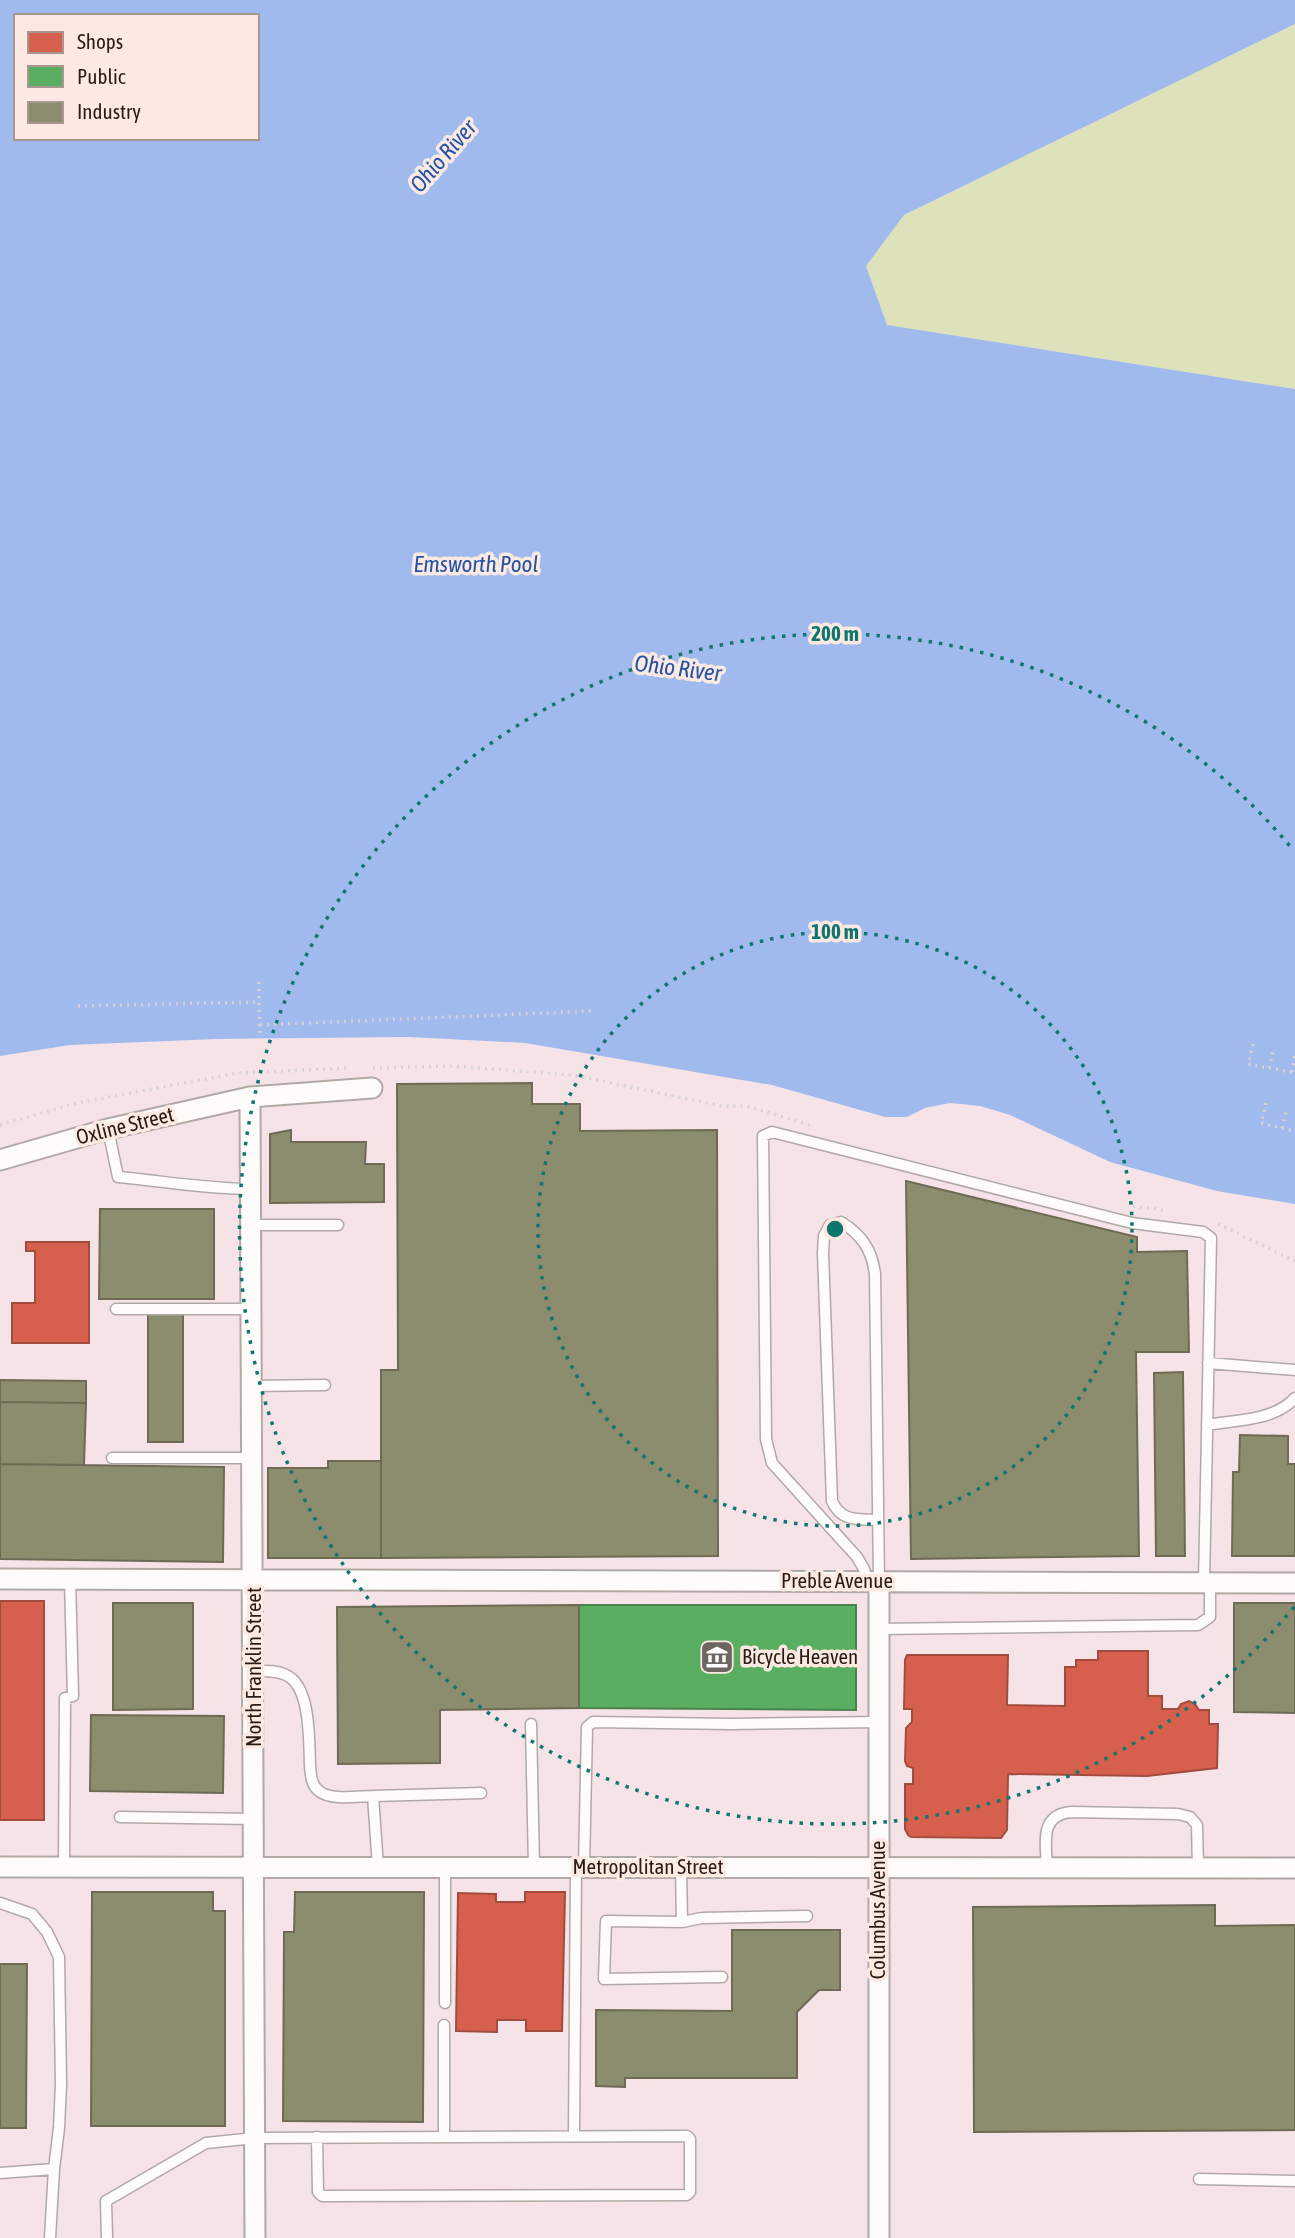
<svg xmlns="http://www.w3.org/2000/svg" width="1295" height="2238" font-family="'Asap Condensed',sans-serif">
  <style>
    .industrial { fill: #f5e3e8 }
    .green { fill: #dde2ba }
    .water { fill: #a0baed; fill-rule: evenodd }
    .shops { fill: #d6604d; stroke: #a24c3d; stroke-width: 2 }
    .public { fill: #5aae61; stroke: #4b824b; stroke-width: 2 }
    .industry { fill: #8c8c6e; stroke: #6e6a54; stroke-width: 2 }
    .lines { fill: none; stroke-linecap: round; stroke-linejoin: round }
    .service-casing { stroke: #b2a9a4; stroke-width: 13 }
    .minor-casing { stroke: #b2a9a4; stroke-width: 23 }
    .path { stroke: #d6d2d2; stroke-width: 3.5; stroke-dasharray: 2 5; stroke-linecap: butt }
    .service { stroke: #fefcfb; stroke-width: 10 }
    .minor { stroke: #fefcfb; stroke-width: 19 }
    .ring { fill: none; stroke: #0f766e; stroke-width: 3.5; stroke-dasharray: 3.5 7 }
    .labels { text-anchor: middle; stroke-width: 7; stroke-linejoin: round; paint-order: stroke }
    .street-label { font-size: 21px; fill: #271c17; stroke: #fce9e1 }
    .poi-label { font-size: 21px; fill: #271c17; stroke: #fce9e1; text-anchor: start }
    .water-label { font-size: 23px; font-style: italic; fill: #2253a8; stroke: #fce9e1 }
    .centre { fill: #0f766e; stroke: #fce9e1; stroke-width: 3.5 }
    .ring-label { font-size: 21px; text-anchor: middle; font-weight: bold; fill: #0f766e; stroke: #fce9e1; stroke-width: 7; stroke-linejoin: round; paint-order: stroke }
  </style>
  <rect width="100%" height="100%" fill="#f6ece7"/>
  <path class="industrial" d="M409,1037L525,1043L708,1073L772,1085L885,1117H907L925,1108L950,1103L980,1106L1010,1115L1110,1162L1217,1191L1295,1204V2238H0V1056L70,1045L217,1039Z"/>
  <path class="green" d="M1295,24V389L886,325L866,266L904,215Z"/>
  <path class="water" d="M0,0H1295V24L904,215L866,266L887,325L1295,389V1204L1217,1191L1110,1162L1010,1115L980,1106L950,1103L925,1108L907,1117H885L772,1085L525,1043L409,1037L217,1039L70,1045L0,1056ZM16,16H257V138H16Z"/>
  <path class="shops" d="M26,1242H89V1343H12V1303H35V1251H26Z
    M0,1601H44V1820H0Z
    M1098,1651H1148V1696H1162V1709H1178L1181,1704L1189,1701L1195,1704L1199,1710H1209V1724H1218L1217,1768L1147,1776L1008,1774L1007,1830L1001,1838L911,1837L908,1835L905,1829V1784H913V1768L907,1766L905,1761L906,1728L912,1722V1709H904L905,1660L907,1655H1008L1007,1705L1065,1706V1667H1076V1660H1098Z
    M525,1892H565L562,2031H526V2020H497V2032L456,2031L458,1893L496,1894V1902H525Z"/>
  <path class="public" d="M579,1605H856V1710L579,1708Z"/>
  <path class="industry" d="M532,1083V1104H580V1131L717,1130L718,1556L381,1558V1370H398L397,1084Z
    M291,1130V1142H366L365,1164H384V1202L270,1203V1134Z
    M906,1181L1137,1237V1252L1187,1251L1189,1352H1136L1139,1556L911,1559Z
    M100,1209H214V1299H99Z
    M148,1314H183V1442H148Z
    M1183,1372L1185,1556H1156L1154,1373Z
    M0,1380L86,1381V1403L0,1402Z
    M0,1402L86,1403L84,1465L0,1464Z
    M1240,1435L1288,1436V1464H1295V1556H1232L1233,1472H1239Z
    M328,1461H381V1558H268V1468H328Z
    M0,1464L224,1467L223,1562L0,1559Z
    M113,1603H193V1709L113,1710Z
    M1234,1603H1295V1713L1234,1712Z
    M579,1605V1708L440,1710V1763L338,1764L337,1607Z
    M91,1715L224,1716L223,1793L90,1791Z
    M92,1892H213V1911H225V2126H91Z
    M295,1892H424L423,2122L283,2121L284,1932H294Z
    M1215,1905V1926L1295,1925V2130L974,2132L973,1907Z
    M732,1930H840V1990H819L797,2012V2078H625V2087L596,2086V2010L732,2011Z
    M0,1964H27L26,2128H0Z"/>
  <g class="lines">
    <g class="service-casing">
      <path id="service" d="M108,1129L118,1177C162,1181 207,1189 251,1189
        M251,1225H338
        M116,1309H251
        M1208,1363L1295,1370
        M251,1386L325,1385
        M1207,1425C1236,1420 1274,1421 1295,1398
        M112,1458H251
        M878,1520C858,1519 841,1522 832,1501L823,1253L824,1236L830,1225L841,1222C862,1235 872,1250 875,1274L879,1581
        M867,1581L864,1569L857,1557L772,1463L766,1439L763,1136L772,1132L1132,1223L1203,1232L1211,1238L1204,1582
        M878,1629L1198,1625L1210,1617V1582
        M254,1671C265,1671 276,1670 286,1675C311,1686 309,1741 310,1766C311,1775 311,1785 319,1791C331,1801 358,1796 373,1796
        M531,1724L534,1867
        M120,1817L254,1819
        M64,1867L65,1698L73,1696L70,1579
        M378,1867L373,1796L481,1793
        M584,1867L587,1727L593,1722L731,1724L878,1722
        M681,1867L682,1922L606,1921L604,1979L722,1977
        M1047,1868C1046,1843 1039,1815 1071,1812L1178,1814L1190,1817L1197,1825L1198,1868
        M0,1903L32,1914L47,1932L59,1957L61,2084L59,2128L54,2169
        M682,1922L702,1918L807,1916
        M445,2003V1867
        M574,2136L576,1867
        M444,2137V2025
        M0,2173L54,2169L50,2238
        M1199,2179L1295,2181
        M107,2238L106,2201L206,2143L255,2138L687,2136L690,2139V2192L687,2195L322,2196L318,2192L317,2137"/>
    </g>
    <g class="minor-casing">
      <path id="minor" d="M250,1097L255,2238
        M0,1160L108,1129L250,1097L372,1088
        M0,1579L1295,1583
        M0,1867L1295,1868
        M879,2238V1581"/>
    </g>
    <path class="path" d="M259,982L260,1039
      M78,1006L260,1002
      M260,1025L593,1011
      M1253,1044L1248,1064L1295,1073
      M373,1068L450,1066L572,1075L722,1106H747L810,1125
      M1269,1068L1274,1048
      M1292,1072L1295,1054
      M1266,1103L1261,1123L1295,1131
      M0,1125L77,1103L238,1073L348,1068
      M1282,1128L1287,1108
      M1133,1206L1163,1210
      M1218,1224L1295,1261"/>
    <use href="#service" class="service"/>
    <use href="#minor" class="minor"/>
  </g>
  <g class="ring">
    <circle cx="835" cy="1229" r="297"/>
    <path d="M1294 1607A595 595 0 1 1 1294 851"/>
  </g>
  <defs>
    <g id="museum-square" transform="scale(1.75)"><rect x="-9" y="-9" width="18" height="18" rx="4" fill="#6f6560" stroke="#fce9e1"/><path d="M0-6L6-3V-2H-6V-3ZM-5-1h2V3h-2ZM-1-1h2V3h-2ZM3-1h2V3H3ZM-6 4H6V6H-6Z" fill="#fff"/></g>
  </defs>
  <g fill-rule="evenodd">
    <use href="#museum-square" x="717" y="1657"/>
  </g>
  <g class="labels">
    <g class="street-label">
      <text transform="translate(125 1126) rotate(-14)" y="7">Oxline Street</text>
      <text x="837" y="1588">Preble Avenue</text>
      <text transform="translate(254 1667) rotate(-90)" y="7">North Franklin Street</text>
      <text x="648" y="1874">Metropolitan Street</text>
      <text transform="translate(878 1910) rotate(-90)" y="7">Columbus Avenue</text>
    </g>
    <g class="poi-label">
      <text x="742" y="1664">Bicycle Heaven</text>
    </g>
    <g class="water-label">
      <text transform="translate(443 156) rotate(-49)" y="8">Ohio River</text>
      <text x="476" y="572">Emsworth Pool</text>
      <text transform="translate(678 668) rotate(7)" y="8">Ohio River</text>
    </g>
  </g>
  <circle cx="835" cy="1229" r="10" class="centre"/>
  <g class="ring-label">
    <text x="835" y="641">200 m</text>
    <text x="835" y="939">100 m</text>
  </g>
  <rect x="14" y="14" width="245" height="126" fill="#fce9e1" stroke="#a79790" stroke-width="2"/>
  <rect x="28" y="32" width="35" height="21" fill="#d6604d" stroke="#a79790" stroke-width="2"/>
  <text x="77" y="49" font-size="21" fill="#271c17">Shops</text>
  <rect x="28" y="66" width="35" height="21" fill="#5aae61" stroke="#a79790" stroke-width="2"/>
  <text x="77" y="84" font-size="21" fill="#271c17">Public</text>
  <rect x="28" y="102" width="35" height="21" fill="#8c8c6e" stroke="#a79790" stroke-width="2"/>
  <text x="77" y="119" font-size="21" fill="#271c17">Industry</text>
</svg>
